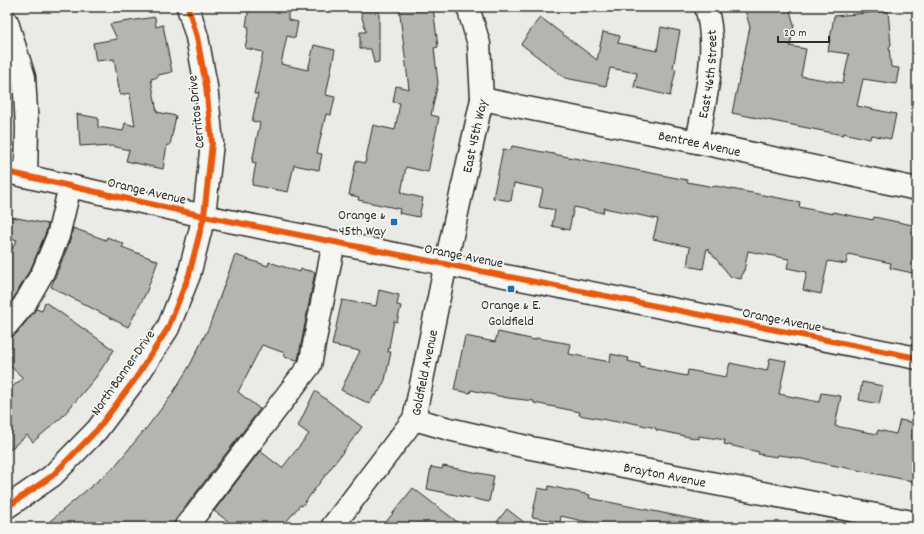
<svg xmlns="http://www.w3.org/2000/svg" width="924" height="534" font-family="Dekko,sans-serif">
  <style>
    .building { fill: #b4b4b1; stroke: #2b2b2b }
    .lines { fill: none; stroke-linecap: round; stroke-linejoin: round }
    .minor-casing { stroke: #2b2b2b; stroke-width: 25 }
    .minor { stroke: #f6f6f2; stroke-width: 22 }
    .cycleway-casing { stroke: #f6f6f2; stroke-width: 8 }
    .cycleway { stroke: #e8590c; stroke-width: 6 }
    .poi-dot { fill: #1f6fb2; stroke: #f6f6f2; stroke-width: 1.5 }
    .labels { text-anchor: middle; stroke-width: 3.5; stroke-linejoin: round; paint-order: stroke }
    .street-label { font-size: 14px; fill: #2b2b2b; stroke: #f6f6f2 }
    .poi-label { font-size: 14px; fill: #2b2b2b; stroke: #f6f6f2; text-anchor: end }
  </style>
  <rect width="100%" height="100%" fill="#eaeae6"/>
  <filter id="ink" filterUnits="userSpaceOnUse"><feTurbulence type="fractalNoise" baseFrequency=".025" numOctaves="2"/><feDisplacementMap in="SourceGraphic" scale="8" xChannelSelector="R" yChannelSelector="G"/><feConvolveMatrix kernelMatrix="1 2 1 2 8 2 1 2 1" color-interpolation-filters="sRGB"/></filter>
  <g filter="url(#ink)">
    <path class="building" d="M249,7H288V20L298,22L295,38L287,36L281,64L308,70L314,45L335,50L326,95L335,97L331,115L326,114L317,153L322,154L319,170L294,165L288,192L252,185L256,163L252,162L260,123L252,121L258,94H254L263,52L245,48L249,27L246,26Z
      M371,7H379V62L374,63L371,49H360V32H366L360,10Z
      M399,7H433L438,47L434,48L438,83L431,115L439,117L428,172L406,167L401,193L423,198L419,217L399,213L400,209L358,200L359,197L349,195L356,161L365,163L373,125L395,130L400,103L393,102L396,86L409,89Z
      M744,7H789L794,25L790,46L806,49L801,76L843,83L849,54L828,51L834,16L888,11L891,45L889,47L891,67L899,68L896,84L863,79L857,106L896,114L891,139L871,135L870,139L843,133V135L732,113L750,27Z
      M155,17L156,27L163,25L172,72L158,75V77L151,79L157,112L176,116L170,145H167L163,169L126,161L129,150L112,146L96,147V145L80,146L79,130H78L77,114L98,118V127L123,131L125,123L135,126L130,96V93L120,95L114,59L96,61L93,43L117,39L110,24Z
      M540,17L597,60L603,32L620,36L618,43L657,51L661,27L680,31L673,68L676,69L670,96L634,87L637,73L610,68L606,86L565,78L521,44Z
      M512,146L687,180V182L714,187L715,186L779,198L800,202L799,207L833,214V212L873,220L874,217L917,226V274L890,268L891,263L848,254L846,264L828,261L821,294L803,290L807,272L787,268L789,259L748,251L744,271H743L741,279L731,277L707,248L703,269L687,266L690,247L653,239L658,219L604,208L603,213L574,207L569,230L552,226L555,210L539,207L543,189L514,183L511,201L493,198L503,149L511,150Z
      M7,216L48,224L46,232L32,266L14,298L7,306V258L17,240L7,238Z
      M73,228L106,240L107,237L124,244L122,247L158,261L146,293L128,327L51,287L70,241Z
      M235,255L268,266L269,262L300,272L301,269L315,272L298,360L284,357L285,353L262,345L238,392L260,409L176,519L172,527H43L114,467L148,426L171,396L190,365L209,327Z
      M379,290L399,295L397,305L401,306L397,322L394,321L388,352H391L385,380L379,392L378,391L376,396L374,395L370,404L341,390L360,351L332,345L342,300L376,306Z
      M45,302L114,350L96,377L63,416L33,442L27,435L7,452V391L23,378L7,363V337H12L17,333L36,309L42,311Z
      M498,332L535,340L536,338L571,344L569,354L610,362L611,354L629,358L628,361L640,364V367L687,376L688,370L726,377L730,363L767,371L770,358L786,361L779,394L819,402L821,393L841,396L835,426L877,434L878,430L896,434L900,420L915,423L912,438L917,439V482L787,456L778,455L777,457L758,454L759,452L724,444L725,440L699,436V439L656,430V428L623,421V423L579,415L580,412L534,403V401L508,398L471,390L470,393L454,390L465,336L495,342Z
      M862,382L883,386L879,404L859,400Z
      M315,391L362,427L302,506L300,505L282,527H236L214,511L260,451L282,468L309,434L298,426Z
      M443,466L494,476L489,502L427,489L431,467L442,469Z
      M549,486L590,495L589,498L702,521L701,527H609L561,516L560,522L532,517L538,488L548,490Z
      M413,488L464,527H382Z
      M507,509L530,527H493Z"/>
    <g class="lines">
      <g class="minor-casing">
        <g id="minor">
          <path d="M7,22L24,77L27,127L26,176"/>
          <path id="s1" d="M482,99L697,142L917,189"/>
          <path id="s2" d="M697,142C705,98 719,51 706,7"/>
          <path d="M7,172L204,216L917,358"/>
          <path d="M7,325L24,305L43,272L58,236L70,186"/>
          <path id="s3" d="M414,419L449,429L531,448L917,523"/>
          <path d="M7,507L52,476L97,430L136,378L168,328L189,275L204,216L212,143L206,86L197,37L188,7"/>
          <path d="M186,527L310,365L334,242"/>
          <path id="s4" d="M332,527L414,419L446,263L482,99L479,44L468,7"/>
        </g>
      </g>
      <use href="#minor" class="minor"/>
      <g class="cycleway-casing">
        <path id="cycleway" d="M7,172L204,216L917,358
          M7,507L52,476L97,430L136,378L168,328L189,275L204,216L212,143L206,86L197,37L188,7"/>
      </g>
      <use href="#cycleway" class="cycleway"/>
    </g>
  </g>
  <g class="poi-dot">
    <rect x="390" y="218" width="8" height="8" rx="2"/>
    <rect x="507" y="285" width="8" height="8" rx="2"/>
  </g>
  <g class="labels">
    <g class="street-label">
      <text dy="5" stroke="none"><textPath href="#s2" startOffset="69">East 46th Street</textPath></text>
      <text transform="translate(195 112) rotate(-96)" y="5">Cerritos Drive</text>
      <text dy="5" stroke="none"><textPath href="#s4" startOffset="425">East 45th Way</textPath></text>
      <text dy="5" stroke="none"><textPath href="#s1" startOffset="222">Bentree Avenue</textPath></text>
      <text transform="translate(147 190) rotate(13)" y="5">Orange Avenue</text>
      <text transform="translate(464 255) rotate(11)" y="5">Orange Avenue</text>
      <text transform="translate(782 319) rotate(11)" y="5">Orange Avenue</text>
      <text transform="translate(122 372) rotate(-55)" y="5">North Banner Drive</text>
      <text dy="5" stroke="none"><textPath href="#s4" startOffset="183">Goldfield Avenue</textPath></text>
      <text dy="5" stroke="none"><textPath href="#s3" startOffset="257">Brayton Avenue</textPath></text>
    </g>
    <g class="poi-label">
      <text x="386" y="219">Orange &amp;<tspan x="386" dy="16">45th Way</tspan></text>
      <text x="511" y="309" text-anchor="middle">Orange &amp; E.<tspan x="511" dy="16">Goldfield</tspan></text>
    </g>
  </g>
  <rect width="924" height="534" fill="none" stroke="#f6f6f2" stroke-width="24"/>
  <rect x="12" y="12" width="900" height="510" fill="none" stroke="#2b2b2b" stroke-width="1.5" filter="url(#ink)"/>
  <path d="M778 36v6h51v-6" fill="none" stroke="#2b2b2b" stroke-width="2"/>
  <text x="784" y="36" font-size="12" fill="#2b2b2b" stroke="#f6f6f2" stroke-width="3" paint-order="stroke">20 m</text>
</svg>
